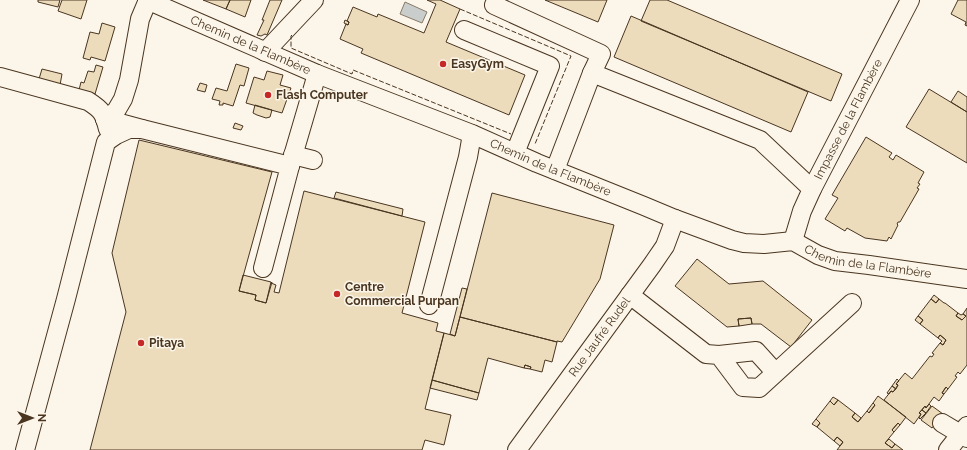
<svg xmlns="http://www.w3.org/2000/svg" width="967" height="450" font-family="Raleway,sans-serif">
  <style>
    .water { fill: #c9cecd; stroke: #887966 }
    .building { fill: #ecdcbc; stroke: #4a3520 }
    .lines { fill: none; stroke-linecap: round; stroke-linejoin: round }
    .minor-casing { stroke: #4a3520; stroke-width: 20 }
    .minor { stroke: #fbf6e9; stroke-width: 18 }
    .fence { stroke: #4a3520; stroke-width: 1; stroke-dasharray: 5 2; stroke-linecap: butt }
    .poi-dot { fill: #c62828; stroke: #fbf6e9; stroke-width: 1.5 }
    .labels { text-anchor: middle; stroke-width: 3; stroke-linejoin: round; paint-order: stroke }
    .street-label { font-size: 12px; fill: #4a3520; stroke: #fbf6e9 }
    .poi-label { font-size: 12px; font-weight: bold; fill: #4a3520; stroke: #fbf6e9; text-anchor: start }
  </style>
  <rect width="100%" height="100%" fill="#fbf6e9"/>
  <path class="water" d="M405,2L427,12L422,23L400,14Z"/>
  <path class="building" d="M38,0H60L58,7L38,2Z
    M62,0H87L81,19L58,11Z
    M203,0H230L226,9Z
    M230,0H251L245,17L226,9Z
    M270,0H282L267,35L265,34L261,36L257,35L264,20H262Z
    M427,0H440L460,9L446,42L525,75L509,115L361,53L363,49L340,39L346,24L348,25L349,22L347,21L353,7L377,17L378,14L424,33L436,4Z
    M545,0H607L598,22Z
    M650,0H667L842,74L831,101L641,21Z
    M958,0H967V26L965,25L966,22L951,14Z
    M631,16L808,92L791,132L614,57Z
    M345,20L349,22L348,25L344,23Z
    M102,23L115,27L105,61L91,57L90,60L83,58L90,32L99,34Z
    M236,64L249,68L244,86L240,85L233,106L223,103V105H219L220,101L212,99L216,88L227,91Z
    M96,65L103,67L95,94L79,90L81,82L84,83L88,71L94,72Z
    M42,69L62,74L60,85L39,79Z
    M267,71L283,75L280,85L291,88L282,113L246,103L254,77L264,80Z
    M200,83L207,85L205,92L197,90Z
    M929,89L967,112V163L906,127Z
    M958,91L967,97V112L951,102Z
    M255,105L272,110L270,117L266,118L257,115L253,113Z
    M235,123L243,126L241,130L233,128Z
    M866,137L892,153L889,157L893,160L896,155L924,172L918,183L920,184L917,188L919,189L900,222H898L897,224L898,225L891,239L889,237L887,241L865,238L847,228L845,231L825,219L838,198L832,195Z
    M139,140L272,172L239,291L256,295L255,300L266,303L272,282L271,283L276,285L274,292L279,293L304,191L425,222L402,313L438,323L436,331L444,333L425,409L451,415L444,445L425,440L422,450H90L126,312L112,253Z
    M336,192L403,209L402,216L334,198Z
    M492,193L614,225L600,279L562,342L557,341V342L460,317Z
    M697,259L729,284L763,281L812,320L791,347L761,324H752L751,318L738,319L739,326L727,327L675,286Z
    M243,275L271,282L266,303L255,300L256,295L239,291Z
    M462,288L467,289L455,336L450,334Z
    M934,295L939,299L936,303L931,299Z
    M931,299L936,303L939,299L944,303H945L958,313L956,316L962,320L966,316L963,314L967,308V365L960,374L958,372L955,376L957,377L948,389L946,387L942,393L944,394L939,401L934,397L926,408L925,406L919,413L921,414L914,424L884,400L891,391L893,392L898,385L896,384L905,373L912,379L930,356L932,357L934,354L932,353L940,343L943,345L946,340L940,335L938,338L920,324L923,320L918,316Z
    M958,313L961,315L963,314L966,316L962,320L956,316Z
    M918,316L923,320L920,324L915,320Z
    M460,317L557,342L552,362L545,360L542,372L530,369L531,367L525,365L524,368L488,358L479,393L432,380L444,333L455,336Z
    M751,318L752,324L739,326L738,319Z
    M940,335L946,340L943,345L940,343L942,341L938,338Z
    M525,365L531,367L530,369L524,368Z
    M897,379L899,381L896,384L898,385L896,389L892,386Z
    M432,380L479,393L477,400L430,388Z
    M892,386L896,389L893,392L891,391L889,394L887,393Z
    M946,387L948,389L944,394L942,393Z
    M878,396L906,417L900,425L898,423L892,430L894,432L885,443L892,448L895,444L903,450H837L843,442L837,437L834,441L817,427L820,423L816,419L830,401L834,405L838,400L855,413L852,417L858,422L867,411L869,413L875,405L873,403Z
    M833,397L838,400L834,405L830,401Z
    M873,403L875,405L869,413L867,411Z
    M929,404L931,406L926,413L922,410L925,406L926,408Z
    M932,406L943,414L932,428L921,420Z
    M922,410L926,413L920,419L919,418L921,414L919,413Z
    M855,413L861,418L858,422L852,417Z
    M816,419L820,423L817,427L812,424Z
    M898,423L900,425L894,432L892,430Z
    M837,437L843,442L840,446L834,441Z
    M889,439L895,444L892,448L885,443Z"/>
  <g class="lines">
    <g class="minor-casing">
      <g id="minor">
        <path id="s1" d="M147,0L317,74L472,134L537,163L644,206L675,219L732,240L744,243L764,244L793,241L818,255L835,261L869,265L967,279"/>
        <path d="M494,5L601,54L592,73"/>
        <path d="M464,30L550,66L515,153"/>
        <path d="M265,52L314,0"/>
        <path d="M0,77L88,101C102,110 104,113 108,129"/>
        <path d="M105,119L142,129L290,166L263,268"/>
        <path d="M105,119L116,111L123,99L129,80L140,19L148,0"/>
        <path d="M293,155L313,160"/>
        <path d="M290,166L317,74"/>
        <path d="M555,170L592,73L760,140L812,189"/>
        <path id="s2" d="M793,241L802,211L812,189L910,0"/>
        <path d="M630,295L706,354L719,355L743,387L759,388L852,303"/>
        <path d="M429,305L468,157L472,134"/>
        <path d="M719,355L756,351L775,372"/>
        <path d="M942,423L967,438"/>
        <path d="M25,450L66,299L106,142L116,135L129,129H142"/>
        <path id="s3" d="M517,450L652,265L665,246L675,219"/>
        <path d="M948,450L967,426"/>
      </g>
    </g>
    <use href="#minor" class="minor"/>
    <path class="fence" d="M460,9L571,56L535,144
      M292,35L291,36V48L352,74L353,70L511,134"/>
  </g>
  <g class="poi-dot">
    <circle cx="443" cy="64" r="4"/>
    <circle cx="268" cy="95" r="4"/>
    <circle cx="337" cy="294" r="4"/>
    <circle cx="141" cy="343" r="4"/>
  </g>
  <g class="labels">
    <g class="street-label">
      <text dy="4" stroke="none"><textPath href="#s1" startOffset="113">Chemin de la Flambère</textPath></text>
      <text dy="4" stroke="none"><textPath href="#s2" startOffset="134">Impasse de la Flambère</textPath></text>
      <text dy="4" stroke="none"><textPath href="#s1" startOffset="437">Chemin de la Flambère</textPath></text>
      <text dy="4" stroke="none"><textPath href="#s1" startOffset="773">Chemin de la Flambère</textPath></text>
      <text dy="4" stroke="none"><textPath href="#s3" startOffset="140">Rue Jaufré Rudel</textPath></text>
    </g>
    <g class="poi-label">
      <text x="451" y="68">EasyGym</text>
      <text x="276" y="99">Flash Computer</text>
      <text x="345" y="291">Centre<tspan x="345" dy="14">Commercial Purpan</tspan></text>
      <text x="149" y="347">Pitaya</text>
    </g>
  </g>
  <g transform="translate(32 418) rotate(90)" stroke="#fbf6e9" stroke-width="3" paint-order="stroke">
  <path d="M0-3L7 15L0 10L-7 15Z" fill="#4a3520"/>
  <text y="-6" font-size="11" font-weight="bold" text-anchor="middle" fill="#4a3520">N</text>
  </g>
</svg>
